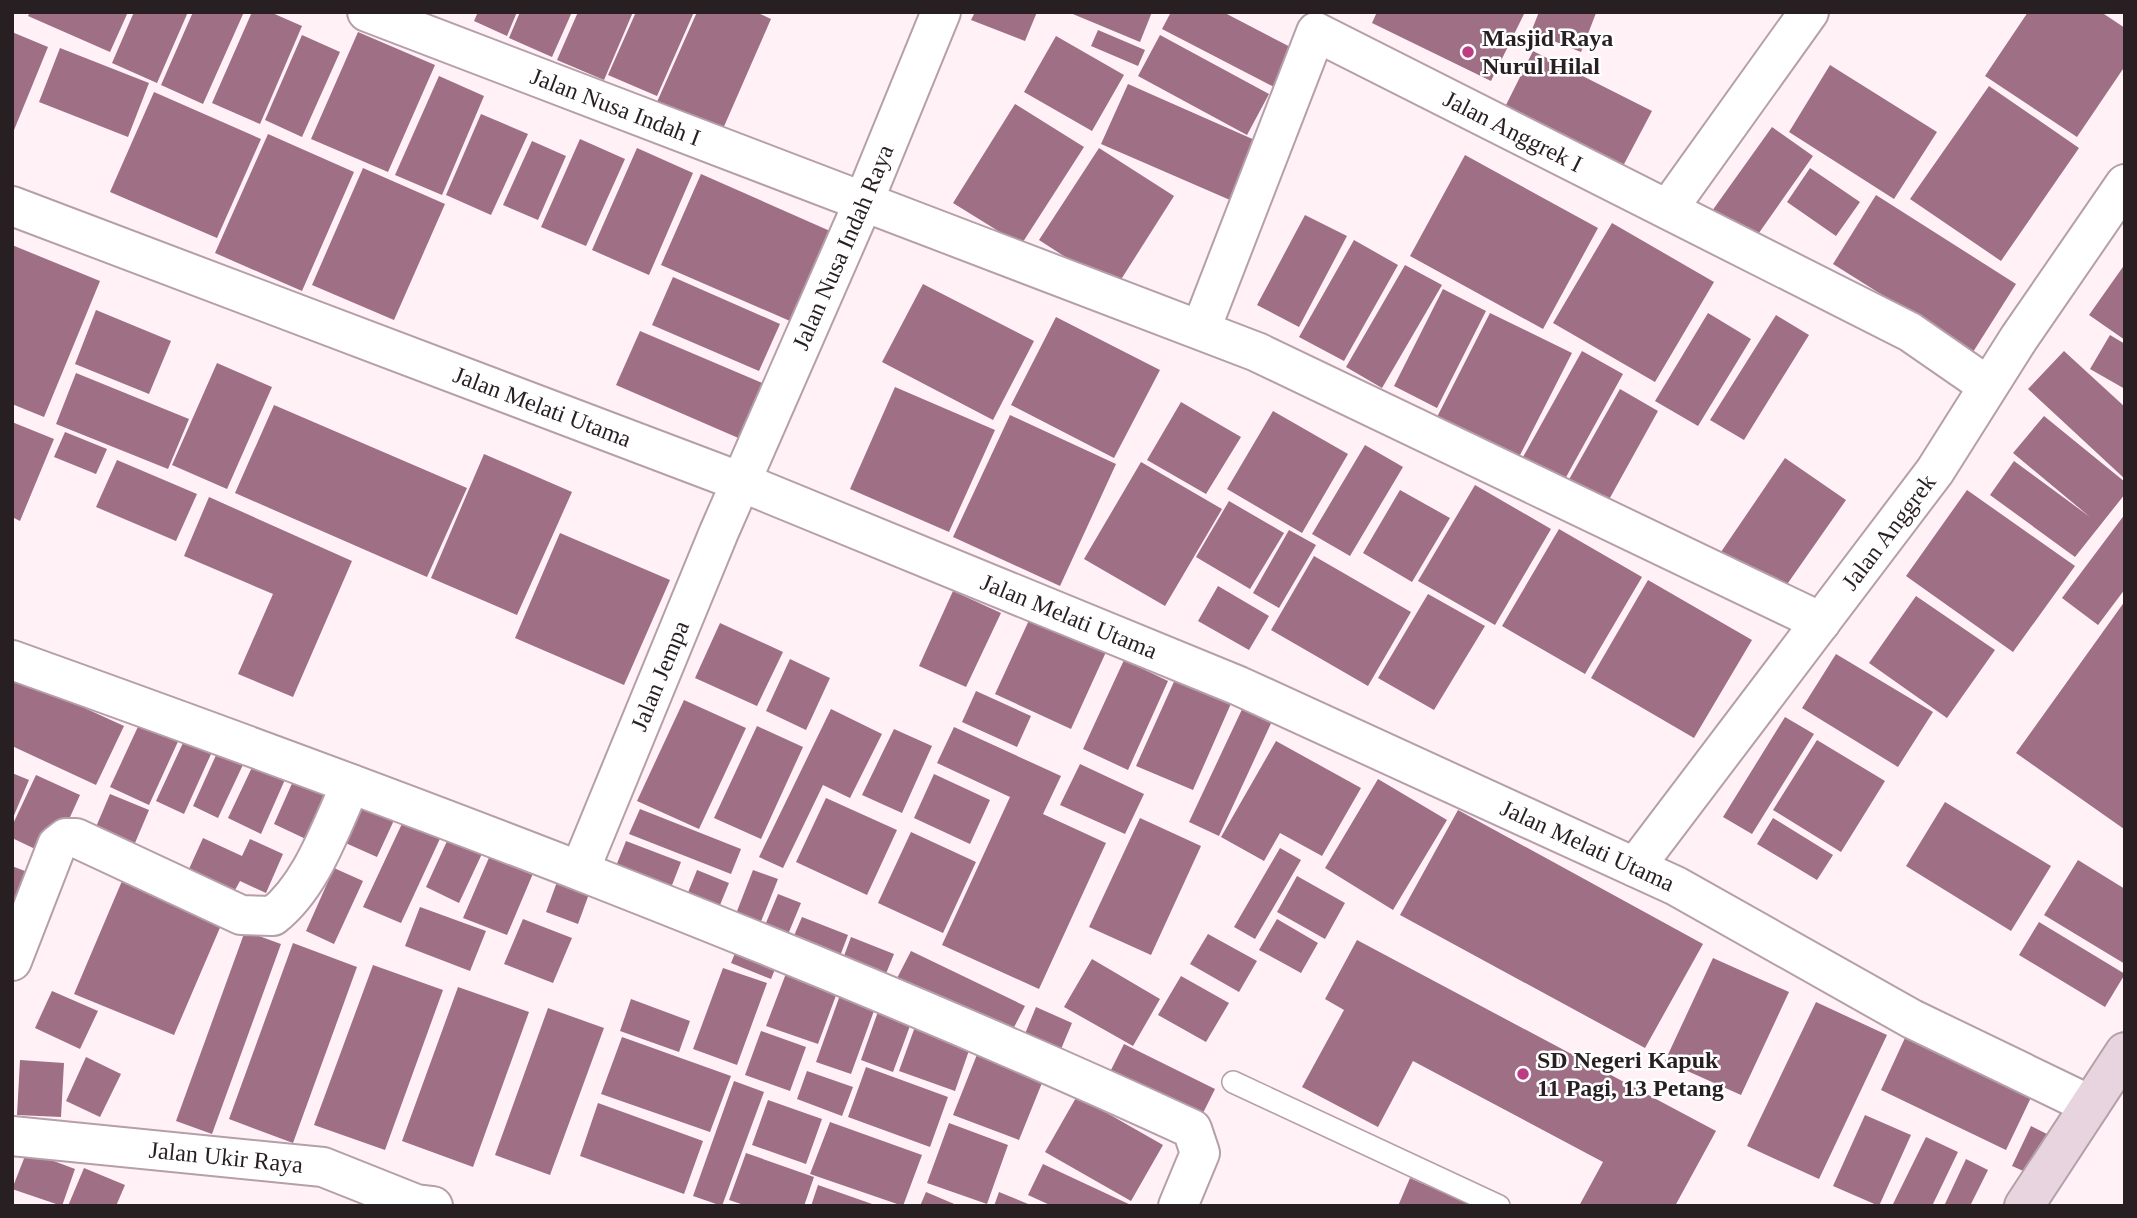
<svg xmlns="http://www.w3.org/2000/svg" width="2137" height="1218" font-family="Georgia,serif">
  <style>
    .building { fill: #9f6f85 }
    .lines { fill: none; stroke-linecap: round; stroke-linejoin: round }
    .lane-casing { stroke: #b59fa8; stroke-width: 24 }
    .street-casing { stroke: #b59fa8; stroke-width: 42 }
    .secondary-casing { stroke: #b59fa8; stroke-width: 42 }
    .lane { stroke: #fff; stroke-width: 21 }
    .street { stroke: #fff; stroke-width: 38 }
    .secondary { stroke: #e8d4de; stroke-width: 38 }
    .poi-dot { fill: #be3c84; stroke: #fff; stroke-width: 2.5 }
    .labels { text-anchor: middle; stroke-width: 5; stroke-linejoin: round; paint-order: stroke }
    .poi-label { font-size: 24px; font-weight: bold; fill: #281f23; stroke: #fff; text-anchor: start }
    .street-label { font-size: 24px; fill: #281f23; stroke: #fff }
  </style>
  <rect width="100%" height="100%" fill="#fff1f6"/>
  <path class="building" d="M30,12H128L110,52L28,16Z
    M134,12H188L157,83L112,63Z
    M193,12H244L203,104L161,85Z
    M252,12H270L302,26L260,124L212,103Z
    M478,12H517L507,36L474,21Z
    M520,12H572L552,57L509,38Z
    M578,12H633L604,80L557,60Z
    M636,12H694L657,96L608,75Z
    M697,12H756L771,19L722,131L657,102Z
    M975,12H1037L1025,41L971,20Z
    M1068,12H1152L1140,42Z
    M1171,12H1223L1298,51L1278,89L1162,29Z
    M1377,12H1525L1491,81L1372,23Z
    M1539,12L1596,13L1581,52L1531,32Z
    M2028,12H2101L2125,28V66L2077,137L1985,76Z
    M1098,30L1145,50L1138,66L1091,46Z
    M12,32L48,47L12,135Z
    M358,32L435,65L388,172L311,139Z
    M302,35L340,52L302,137L265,120Z
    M1160,35L1269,94L1247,135L1138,76Z
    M1056,36L1124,75L1092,131L1024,92Z
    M60,48L149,83L128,137L39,102Z
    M1533,51L1652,111L1623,166L1505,107Z
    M1830,65L1937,132L1894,199L1789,132Z
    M439,76L484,96L442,195L395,175Z
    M1128,84L1257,141L1230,200L1101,144Z
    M1989,86L2079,148L2001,261L1910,199Z
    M154,92L261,139L217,238L110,192Z
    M1015,104L1084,147L1021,245L953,203Z
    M481,114L528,134L491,215L446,195Z
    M1772,127L1813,156L1754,240L1712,211Z
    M268,134L354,172L302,291L215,253Z
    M580,139L625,159L586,246L541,227Z
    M532,141L566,156L538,220L503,205Z
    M637,148L693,173L649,275L592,250Z
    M1099,148L1174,196L1115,289L1039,240Z
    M1465,155L1598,228L1543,329L1410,256Z
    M363,168L445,204L394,320L312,285Z
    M1810,168L1860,202L1836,236L1787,202Z
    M701,174L830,231L790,321L661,265Z
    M1876,195L2016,284L1973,352L1833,264Z
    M1305,215L1347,236L1299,327L1257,305Z
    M1612,223L1714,282L1655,382L1553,323Z
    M1354,240L1398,265L1344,361L1299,337Z
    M12,245L100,281L44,417L12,404Z
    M2125,264V340L2089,315Z
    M1405,265L1442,285L1382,388L1346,367Z
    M673,277L780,324L759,371L652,325Z
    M923,284L1034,341L993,420L882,362Z
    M1443,289L1486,311L1437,408L1394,386Z
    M96,310L171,341L149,394L75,364Z
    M1490,313L1572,353L1519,457L1437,417Z
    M1708,313L1751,339L1698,426L1655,401Z
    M1776,315L1809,335L1744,440L1710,420Z
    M1056,317L1160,370L1114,458L1011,405Z
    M640,331L767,385L743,440L616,385Z
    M2110,335L2125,344V389L2090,369Z
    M1582,351L1623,374L1565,479L1523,457Z
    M2064,351L2125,407V479L2028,389Z
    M217,363L272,387L227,489L172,465Z
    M76,373L189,419L168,469L56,424Z
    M895,387L995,430L949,532L850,489Z
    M1620,389L1658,411L1606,505L1567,483Z
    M1181,402L1241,437L1206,494L1147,460Z
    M274,405L467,488L427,577L235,493Z
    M1273,411L1348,454L1302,533L1227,489Z
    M1010,415L1116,464L1060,586L953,537Z
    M2044,416L2125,482V494L2075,557L1990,495L2014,461L2090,517L2013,453Z
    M12,422L54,439L20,521L12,517Z
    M65,432L107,449L96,474L54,457Z
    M1365,445L1403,467L1350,556L1312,534Z
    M484,454L572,492L517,615L431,578Z
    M1785,458L1846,500L1781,593L1721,552Z
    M117,460L197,494L176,541L96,507Z
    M1141,462L1222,509L1165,606L1084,559Z
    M1475,485L1551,529L1495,625L1418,581Z
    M1400,490L1450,518L1412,582L1363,553Z
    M1967,490L2075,566L2013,652L1906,576Z
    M209,497L352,561L293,697L238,674L273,594L184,556Z
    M1229,501L1284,533L1250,589L1196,557Z
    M2125,514V589L2098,625L2062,598Z
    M1559,529L1642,577L1585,674L1502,626Z
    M1289,530L1316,545L1279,608L1253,593Z
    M560,533L670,580L624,685L515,638Z
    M1314,556L1411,612L1368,686L1271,630Z
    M1648,580L1752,640L1694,738L1591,678Z
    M1218,586L1269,616L1249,650L1198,621Z
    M953,591L1001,613L966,687L919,666Z
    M1428,594L1485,626L1434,710L1378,678Z
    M1916,596L1995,650L1947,718L1869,663Z
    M2125,601V827L2124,829L2016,753Z
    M1030,618L1106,652L1071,729L995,694Z
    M720,623L783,652L757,706L695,678Z
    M1836,654L1933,712L1898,767L1802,708Z
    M790,659L830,678L806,730L766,711Z
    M1124,660L1168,681L1128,770L1083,749Z
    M12,675L124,726L96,785L12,746Z
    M1177,675L1233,699L1193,790L1136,766Z
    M976,691L1031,716L1017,747L962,722Z
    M684,700L746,728L699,829L637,801Z
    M1245,703L1274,717L1219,836L1189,822Z
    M831,709L882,734L850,798L823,785L783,868L759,857Z
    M1785,717L1814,734L1752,834L1723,817Z
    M142,718L181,735L149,805L110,787Z
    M757,726L803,747L761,839L714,818Z
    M954,727L1061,776L1043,814L1106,843L1039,989L942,945L1010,797L937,763Z
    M894,729L932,746L902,813L862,795Z
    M189,730L216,743L184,814L156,801Z
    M1817,740L1885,781L1841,852L1773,810Z
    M1276,741L1361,788L1322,856L1280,833L1264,861L1221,837Z
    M222,742L248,754L218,818L193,806Z
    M255,761L287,775L261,834L228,818Z
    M1080,764L1144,794L1125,834L1060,805Z
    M298,770L334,786L310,841L274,824Z
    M12,773L29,780L12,820Z
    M934,774L990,800L970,844L914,818Z
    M36,775L80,795L52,857L12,838V826Z
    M1378,779L1447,820L1393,910L1325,868Z
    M110,794L149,810L132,850L93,834Z
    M826,798L897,830L867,895L796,862Z
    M358,801L395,818L377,857L341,841Z
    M1945,802L2051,866L2011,931L1906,866Z
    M640,809L741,849L731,874L629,834Z
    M1458,810L1703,944L1645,1048L1400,915Z
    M407,813L444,830L401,923L363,907Z
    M1140,818L1201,846L1151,955L1089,927Z
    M1773,818L1833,855L1817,880L1757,844Z
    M453,828L487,843L459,903L426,887Z
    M911,832L976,862L943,933L878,903Z
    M203,838L242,856L250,839L283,854L266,893L240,881L235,890L189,869Z
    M626,841L681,862L667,898L612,876Z
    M494,846L537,864L507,935L463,918Z
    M1280,848L1301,860L1255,939L1234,927Z
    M2078,860L2125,889V964L2044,915Z
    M12,866L40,877L12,926Z
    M334,868L363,881L334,944L306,931Z
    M697,870L729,883L713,922L681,910Z
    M753,870L778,879L756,934L732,924Z
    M561,871L593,883L578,924L546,912Z
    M1297,876L1345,903L1325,939L1277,912Z
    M122,881L222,923L174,1035L74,994Z
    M778,894L801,903L784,944L761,935Z
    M420,907L486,931L470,971L405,946Z
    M802,917L848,935L837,964L790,945Z
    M523,919L572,938L553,983L504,964Z
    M1277,919L1318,943L1301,973L1259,950Z
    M2039,922L2125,974L2105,1007L2019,955Z
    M245,931L281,944L212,1134L176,1121Z
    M1208,934L1257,961L1239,992L1190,964Z
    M851,937L894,954L883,981L841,964Z
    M1357,940L1716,1131L1675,1206H1579L1603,1162L1413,1061L1378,1127L1302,1087L1344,1010L1325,999Z
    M740,941L780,957L771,979L731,963Z
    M293,943L357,967L293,1143L229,1119Z
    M911,951L1025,1006L1008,1039L894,984Z
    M1713,958L1789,992L1741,1095L1665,1061Z
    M1092,959L1160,999L1133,1046L1064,1007Z
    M790,963L841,982L818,1044L766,1026Z
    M373,965L443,990L385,1150L314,1125Z
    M723,968L767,983L737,1065L693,1049Z
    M1181,976L1229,1003L1206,1042L1158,1015Z
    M844,984L879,997L851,1074L816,1062Z
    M458,987L529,1012L473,1167L402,1141Z
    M52,991L98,1011L80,1049L35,1028Z
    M631,999L690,1021L679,1052L620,1031Z
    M1816,1002L1887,1035L1819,1179L1747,1146Z
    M881,1003L914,1015L893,1072L861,1060Z
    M1036,1007L1072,1023L1056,1061L1020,1046Z
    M548,1008L604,1028L550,1175L495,1155Z
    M920,1013L975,1033L955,1091L899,1071Z
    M1910,1027L2036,1087L2006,1150L1881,1090Z
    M761,1031L806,1047L790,1091L745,1075Z
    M622,1037L731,1076L710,1132L601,1094Z
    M1124,1044L1215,1089L1197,1125L1106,1080Z
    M980,1047L1046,1073L1019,1140L953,1115Z
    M86,1057L121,1074L100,1117L66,1101Z
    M20,1060L64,1063L61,1117L17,1115Z
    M866,1067L948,1097L930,1147L848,1117Z
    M807,1071L853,1087L842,1116L797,1099Z
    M734,1081L764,1092L722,1206L693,1196Z
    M1077,1096L1163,1145L1131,1201L1045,1152Z
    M768,1100L822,1119L806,1164L752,1145Z
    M598,1103L703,1141L684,1194L580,1156Z
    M1865,1115L1911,1135L1879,1206L1833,1186Z
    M830,1122L922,1155L903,1206L810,1174Z
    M949,1123L1008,1145L987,1204L927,1183Z
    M2031,1126L2047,1134L2028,1173L2012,1166Z
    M1926,1137L1958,1152L1932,1206H1892Z
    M27,1151L75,1169L62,1206L12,1189Z
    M746,1153L814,1177L804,1206H747L729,1200Z
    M1966,1159L1988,1170L1970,1206H1944Z
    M1043,1164L1133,1206H1052L1028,1195Z
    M84,1168L125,1185L116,1206H68Z
    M1410,1178L1473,1206H1398Z
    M818,1185L875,1205V1206H811Z
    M926,1192L959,1206H920Z
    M999,1192L1033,1206H994Z"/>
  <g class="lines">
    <g class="lane-casing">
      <path id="lane" d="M1233,1082L1499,1206"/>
    </g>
    <g class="street-casing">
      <g id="street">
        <path id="s1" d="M367,12L1257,352L1821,622"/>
        <path id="s2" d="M12,206L741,482L1239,686L1676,886L1912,1019L2090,1105"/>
        <path d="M1668,209L1809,12"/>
        <path id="s3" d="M1201,329L1316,32L1910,332L1988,386"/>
        <path d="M12,660C411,803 807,952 1192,1129L1200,1153L1178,1206"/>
        <path id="s4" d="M1635,867L1935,471L2019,338L2125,184"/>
        <path id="s5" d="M580,870L719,532L863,203L941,12"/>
        <path d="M12,961L57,845L66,838H76L241,915L273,916C312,885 330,829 351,784"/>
        <path id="s6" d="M12,1136L323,1167L416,1204L433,1206"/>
      </g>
    </g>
    <g class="secondary-casing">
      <path id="secondary" d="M2024,1206L2125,1052"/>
    </g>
    <use href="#lane" class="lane"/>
    <use href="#street" class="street"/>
    <use href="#secondary" class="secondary"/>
  </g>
  <g class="poi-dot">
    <circle cx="1468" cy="52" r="7"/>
    <circle cx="1523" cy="1074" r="7"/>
  </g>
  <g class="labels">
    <g class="poi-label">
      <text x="1482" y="46">Masjid Raya<tspan x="1482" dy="28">Nurul Hilal</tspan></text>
      <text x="1537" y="1068">SD Negeri Kapuk<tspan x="1537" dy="28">11 Pagi, 13 Petang</tspan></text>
    </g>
    <g class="street-label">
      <text dy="8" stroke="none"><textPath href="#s1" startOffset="266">Jalan Nusa Indah I</textPath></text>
      <text dy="8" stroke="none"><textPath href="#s3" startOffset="539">Jalan Anggrek I</textPath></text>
      <text dy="8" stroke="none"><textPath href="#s5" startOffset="676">Jalan Nusa Indah Raya</textPath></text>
      <text dy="8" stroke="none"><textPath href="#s2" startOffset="567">Jalan Melati Utama</textPath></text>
      <text dy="8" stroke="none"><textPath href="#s4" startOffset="420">Jalan Anggrek</textPath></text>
      <text dy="8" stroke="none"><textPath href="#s2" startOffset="1134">Jalan Melati Utama</textPath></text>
      <text dy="8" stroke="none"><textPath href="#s5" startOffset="210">Jalan Jempa</textPath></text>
      <text dy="8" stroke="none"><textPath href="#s2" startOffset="1701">Jalan Melati Utama</textPath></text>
      <text dy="8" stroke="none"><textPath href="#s6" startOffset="215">Jalan Ukir Raya</textPath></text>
    </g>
  </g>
  <rect width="2137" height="1218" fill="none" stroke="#281f23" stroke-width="28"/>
</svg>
